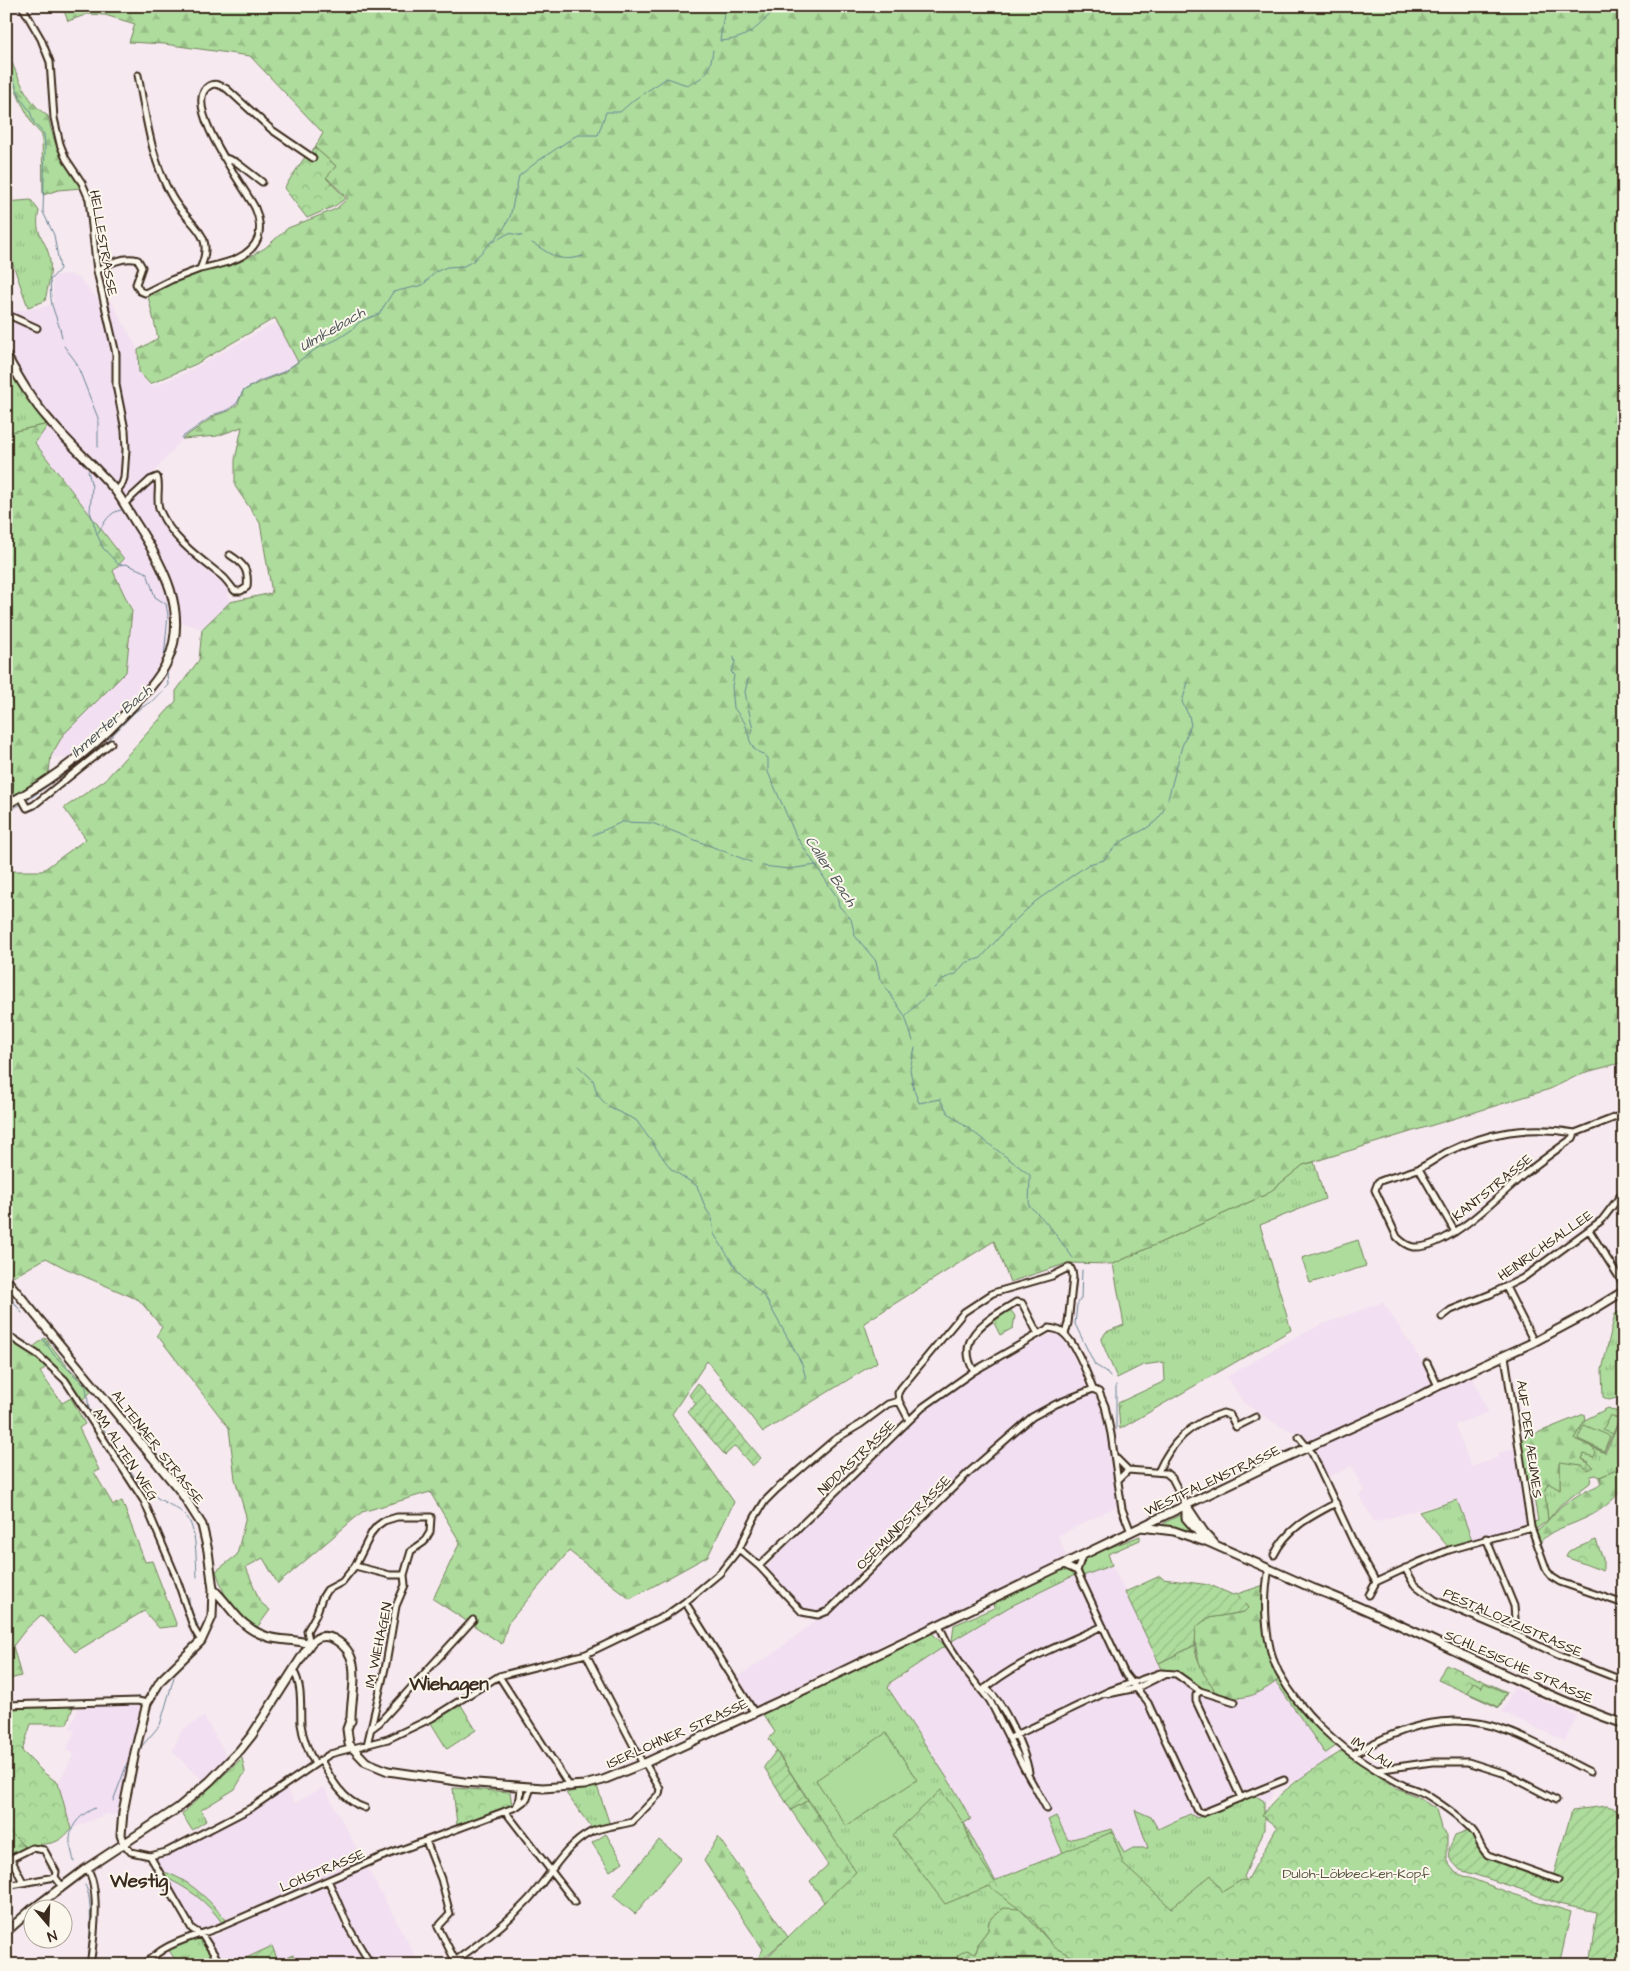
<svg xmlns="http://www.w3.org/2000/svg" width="1630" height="1971" font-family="'Architects Daughter',sans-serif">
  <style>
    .built { fill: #f2dff1 }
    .grass { fill: url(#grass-tufts); stroke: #74835d }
    .forest { fill: url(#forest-firs); stroke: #74835d }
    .park { fill: url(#park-crowns); stroke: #74835d }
    .garden { fill: url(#garden-furrows); stroke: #74835d }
    .pitch { fill: #addc9c; stroke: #74835d }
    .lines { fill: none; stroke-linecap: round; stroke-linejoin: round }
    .stream { stroke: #678595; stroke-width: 1 }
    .street-casing { stroke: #3b2a1e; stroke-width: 9 }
    .secondary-casing { stroke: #3b2a1e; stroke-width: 11 }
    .street { stroke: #fbf7ec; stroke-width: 5 }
    .secondary { stroke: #fbf7ec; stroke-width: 7 }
    .labels { text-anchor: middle; stroke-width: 4; stroke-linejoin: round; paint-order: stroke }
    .street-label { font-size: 14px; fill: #3b2a1e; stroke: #fbf7ec }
    .park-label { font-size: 14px; fill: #58563e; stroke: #fbf7ec }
    .water-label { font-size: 15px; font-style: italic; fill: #51585a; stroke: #fbf7ec }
    .district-label { font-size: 19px; font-weight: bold; fill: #3b2a1e; stroke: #fbf7ec }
  </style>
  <defs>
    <pattern id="grass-tufts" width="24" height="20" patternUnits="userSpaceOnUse" patternTransform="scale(1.25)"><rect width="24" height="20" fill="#addc9c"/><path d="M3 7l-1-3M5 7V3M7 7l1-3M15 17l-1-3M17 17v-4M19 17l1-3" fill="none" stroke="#96bd86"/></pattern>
    <pattern id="forest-firs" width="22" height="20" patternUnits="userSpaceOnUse" patternTransform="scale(1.25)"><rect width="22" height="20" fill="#addc9c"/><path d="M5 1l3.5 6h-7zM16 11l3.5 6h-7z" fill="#96bd86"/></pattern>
    <pattern id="park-crowns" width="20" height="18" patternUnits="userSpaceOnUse" patternTransform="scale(1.25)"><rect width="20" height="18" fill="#addc9c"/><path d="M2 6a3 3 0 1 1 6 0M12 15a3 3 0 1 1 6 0" fill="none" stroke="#96bd86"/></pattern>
    <pattern id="garden-furrows" width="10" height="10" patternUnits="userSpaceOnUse" patternTransform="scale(1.25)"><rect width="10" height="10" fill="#addc9c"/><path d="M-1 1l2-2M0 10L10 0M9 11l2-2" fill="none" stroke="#96bd86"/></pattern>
  </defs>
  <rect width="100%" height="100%" fill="#f6e9ef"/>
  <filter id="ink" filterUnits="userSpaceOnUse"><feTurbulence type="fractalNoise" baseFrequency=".02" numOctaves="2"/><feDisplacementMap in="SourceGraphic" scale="10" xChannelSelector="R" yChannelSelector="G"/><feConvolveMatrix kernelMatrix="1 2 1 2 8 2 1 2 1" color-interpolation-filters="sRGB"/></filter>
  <g filter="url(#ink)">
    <path class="built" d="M69,274L80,279L100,302H112L138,350L139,372L151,387L185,373L277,322L297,360L283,371L259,380L242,390L236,403L228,410L215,413L192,428L152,474L157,485L156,503L182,543L225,580L230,602L202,629L168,618L166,650L153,675L130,705L72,759L51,757L62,735L126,672L133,611L112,571L124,559L35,443L50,421L6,352V313L53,305V276Z
      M1383,1302L1435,1382L1470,1372L1488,1412L1455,1425L1471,1467L1499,1457L1498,1453L1516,1448L1529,1523L1472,1540L1457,1499L1374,1522L1359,1494L1364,1491L1352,1466L1326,1478L1312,1447L1300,1434L1281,1427L1244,1403L1227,1377L1282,1344L1320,1325Z
      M1055,1334L1063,1338L1100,1404L1116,1478L1119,1505L1058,1536L1068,1561L936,1623L887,1641L876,1649L755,1708L736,1678L773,1654L815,1621L766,1569L781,1550L917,1417L973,1376L1047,1336Z
      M1112,1565L1163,1672H1169L1235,1698H1242L1259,1693L1278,1680L1332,1757L1300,1779L1271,1788L1273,1793L1270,1799L1264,1801L1256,1796L1234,1802L1197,1818L1190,1814L1158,1829L1152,1818L1135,1810L1149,1848H1133L1123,1853L1112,1829L1068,1840L1056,1817L1048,1820L1063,1852L996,1882L963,1822L971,1819L888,1686L952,1641L1009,1607L1081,1572L1083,1575Z
      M1514,1687L1577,1716L1565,1741L1502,1712Z
      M109,1704L140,1706L121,1815L106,1814L71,1829L58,1783L74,1754L66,1750L75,1731L70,1728L79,1707Z
      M204,1717L227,1757L204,1780L191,1770L172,1751L182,1730Z
      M324,1787L363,1860L200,1931L192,1922L155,1859L168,1854L252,1809L286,1788L295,1803Z
      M367,1867L420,1965H375L363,1947L334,1885L337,1880Z
      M321,1887L328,1890L342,1926L366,1965H297L293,1955L278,1961L225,1965L208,1940L210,1938L222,1933L224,1930Z"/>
    <path class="grass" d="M31,200L39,211C33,237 48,239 50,262C52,274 47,289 45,301L28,307L9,253L6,254V202Z
      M6,360L49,424L6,433Z
      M1314,1162L1325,1199L1260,1225L1291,1330L1120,1429L1118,1403L1165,1381L1164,1362L1143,1365L1117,1378L1101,1340L1106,1332L1124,1325L1113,1264L1267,1194L1303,1165Z
      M1624,1310V1396L1609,1400L1603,1397L1602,1370L1615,1314Z
      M1623,1415L1624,1457H1622L1621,1468L1600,1477L1596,1475L1591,1476L1590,1483L1560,1505L1548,1520L1545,1494L1548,1482L1560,1490V1461L1582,1465L1589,1462L1582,1459L1584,1454L1596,1452L1591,1447L1605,1453Z
      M1457,1500L1472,1540L1449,1548L1419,1512Z
      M1180,1515L1196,1535L1163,1526L1164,1523Z
      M1140,1536V1540L1108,1554L1112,1565L1083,1576L1080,1564L1083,1558Z
      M1065,1568L1070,1570L1075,1575L1009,1607L952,1641L954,1625L994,1608L993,1603Z
      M932,1633L945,1646L891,1682L888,1688L953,1787L971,1819L964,1823L996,1882L1063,1853L1048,1820L1056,1816L1068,1840L1112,1829L1124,1853L1133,1848H1148L1135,1810L1151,1817L1158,1829L1190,1814L1197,1818L1234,1802L1256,1796L1264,1801V1830L1244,1877L1257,1895L1090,1965L1050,1942L1029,1919L1004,1908L992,1917L989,1921L988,1930L979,1942L976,1953L958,1955L954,1965H759L855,1872L769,1739L775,1732L762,1713Z
      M1195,1645C1194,1664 1215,1683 1215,1695L1201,1690L1186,1679L1163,1672L1159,1663Z
      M1281,1678L1336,1744V1746L1326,1753L1324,1752L1276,1682Z
      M461,1705L476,1730L447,1749L431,1723Z
      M242,1758L245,1772L235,1789L201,1810L206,1821L192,1830L182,1814Z
      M597,1786L610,1825L593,1830L566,1793Z
      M161,1871C190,1879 209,1900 228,1922L223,1924C207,1901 187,1887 162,1876Z
      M201,1937L218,1965H179L168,1949L192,1939Z"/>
    <path class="forest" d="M62,6H1624V1062L1583,1073L1550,1089L1303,1165L1267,1194L1113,1264L1068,1263L1010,1282L994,1241L864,1323L877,1362L763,1432L707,1361L672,1414L734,1502L708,1556L630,1599L569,1551L508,1623L502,1644L433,1599L460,1542L430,1492L362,1512L278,1584L263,1558L246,1567L260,1602L270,1610L256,1629C229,1609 227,1602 216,1571L237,1555L246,1516L235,1479L229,1428L157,1335L162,1327L139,1300L65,1268L46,1258L15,1276L6,1269V871H42L86,839L64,808L105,780L176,701V691L199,660L202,629L230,602L272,593L260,523L235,486V460L242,427L217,436L182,439L216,415L229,411L238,404L243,391L260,382L283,373L298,362L275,318L196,364L150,384L139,372L138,350L158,338L148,296L164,286L191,275L242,261L265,248L288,228L336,209L348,198L326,177L336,166L315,148L323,133L250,56L164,44L129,42L135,24L105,15L88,14L68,21Z
      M6,48C16,71 25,102 48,116C55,148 62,162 81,188L58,190L43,195L42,135L33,125L20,100L6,66Z
      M49,424L35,443L124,559L113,571L132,611L126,672L63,735L51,756L48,779L12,801L6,773V433Z
      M45,1338L67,1366L92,1391L80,1402L50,1364L40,1372L62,1403L71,1398L85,1424L79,1428L99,1470L94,1472L113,1505L122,1501L145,1562L152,1561L177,1626L159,1628L144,1611L75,1652L41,1615L26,1629L13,1646L21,1676L6,1680V1339L29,1350Z
      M1584,1414L1585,1420L1575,1439L1590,1446L1596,1452L1594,1457L1584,1454L1582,1459L1594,1467L1588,1470L1582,1465L1560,1462V1490L1548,1483L1545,1494L1548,1520L1535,1530L1534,1522L1538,1521L1531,1480H1527L1520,1440Z
      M1622,1457H1624V1488C1611,1502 1599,1513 1581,1520C1565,1528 1549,1529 1538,1545L1534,1533L1541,1528L1561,1506L1586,1490C1592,1490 1596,1488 1601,1484L1600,1477L1621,1468L1619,1461Z
      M1264,1585L1272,1658L1281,1678C1257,1696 1244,1702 1215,1695C1215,1687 1208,1681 1204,1674C1196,1658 1195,1644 1195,1627L1208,1618L1244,1612L1247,1607L1237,1594Z
      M808,1800L856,1872L824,1902L810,1881L828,1865L791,1810Z
      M6,1828L25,1847L6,1857Z
      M718,1837L788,1937L759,1962L758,1959L763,1949L704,1861Z
      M1004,1908L1020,1909L1050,1942L1090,1965H954L958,1955L966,1950L976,1953L979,1942L988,1930L989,1921L992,1917Z"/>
    <path class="park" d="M315,148L336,166L326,178L346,198L335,206L307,218L284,188L307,154L309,155Z
      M1009,1308L1015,1316L1013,1328L1000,1335L992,1319Z
      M1608,1408L1623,1414L1604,1452L1575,1439L1585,1420Z
      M1596,1540L1603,1559V1571L1566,1557L1569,1551Z
      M1446,1664L1507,1692L1499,1708L1438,1680Z
      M74,1704L67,1724H31L22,1751L44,1773L58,1783L71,1829C55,1849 46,1841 25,1847L6,1828V1708Z
      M1342,1751L1396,1788L1416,1796L1436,1809L1441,1828L1447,1835V1857L1450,1866L1456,1873L1513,1894L1571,1912L1559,1965H1087L1054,1947L1032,1919L989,1886L945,1904L893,1835L941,1790L964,1824L972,1846L994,1881L1112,1832L1124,1865L1171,1908L1211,1875L1222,1892L1242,1880L1247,1881L1277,1827L1262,1816C1277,1791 1317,1767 1342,1751Z
      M453,1788L510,1792L512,1805L457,1825Z"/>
    <path class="garden" d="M698,1383L761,1458L752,1466L735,1446L725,1455L687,1411L696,1404L689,1395Z
      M1160,1576L1163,1579L1210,1585L1233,1595L1237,1594L1248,1608L1244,1612L1208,1618L1196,1627L1195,1645L1159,1663L1125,1592Z
      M776,1751L808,1800L791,1810L764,1767Z
      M1607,1806L1624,1811V1965H1589L1597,1912L1558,1904L1523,1890L1460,1870L1450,1859L1449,1849L1455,1835L1469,1830L1482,1854L1487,1858L1553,1877L1572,1810Z
      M272,1946L278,1961L293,1955L297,1965H231Z"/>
    <path class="pitch" d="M1358,1240L1366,1266L1310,1283L1302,1258Z
      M1610,1415L1619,1419L1613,1434L1603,1430Z
      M1584,1425L1610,1436L1604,1451L1578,1439Z
      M1473,1682L1482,1686L1481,1689L1484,1683L1506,1693L1499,1707L1468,1693Z
      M886,1733L917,1780L846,1826L816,1780Z
      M606,1834L623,1862L610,1871L592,1843Z
      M659,1840L681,1858L635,1914L613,1896Z"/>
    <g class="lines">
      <path class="stream" d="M722,6L724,14L720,41C749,39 758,27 778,6
        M6,60L21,99L30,111L34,123L44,134L45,146L43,212L54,235L60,269L50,280C51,288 50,297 52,305C55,316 60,326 62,337
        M493,242L509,233L522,236
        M532,243C553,255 558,263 583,256
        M64,346L76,362L98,418V447
        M181,438L215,414L228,410L237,403L243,391L259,381L283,372L316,349L338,339L353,329L359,322L379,314L393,292L423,285L435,272L447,267L464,266L473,261L503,230L510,217L519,176L538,161L577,135H598L606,112H620L635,99L667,78L687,85C707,77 710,71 713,50
        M88,471L92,487L90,511L97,534L103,548L119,565L126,564L147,573L155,597L166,604L168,615L164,658
        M98,533C104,523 109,512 121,510
        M734,657L735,663L731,671L734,676L732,686L734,708L745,723L749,737
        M748,679L745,692L753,730L749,739L754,749L768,758V772L796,836L837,897L839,906L851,919L855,936L876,961L880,979L905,1016L913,1041
        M1168,799L1182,746L1191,725L1189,716L1182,702L1188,682
        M25,802L101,747L135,712L155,699L168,685L167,672
        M6,813L21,804
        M593,835L622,822L652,823L751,862
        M763,866L789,869L817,865
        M934,988L945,978L956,974L965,963L981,958L1008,927L1036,901L1089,864L1104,860C1110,852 1115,846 1124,840C1139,831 1157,827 1164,809
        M905,1016L928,994
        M915,1048L910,1069L914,1090L919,1103L940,1099L948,1113L1030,1175L1029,1206C1044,1217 1062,1243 1073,1258
        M578,1066L593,1080L598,1096L610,1108L636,1120L671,1169L697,1186L706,1209L712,1218L714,1234L736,1268L765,1297L802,1364L806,1379
        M1082,1270L1081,1298L1077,1305L1075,1324L1095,1365L1105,1371L1110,1377
        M8,1294L22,1313
        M43,1339L54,1355L86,1387L89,1409L107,1434
        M1116,1385V1430
        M111,1439C125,1463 133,1480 156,1497C165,1503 179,1508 186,1516C197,1528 196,1561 197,1577
        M189,1597V1604L198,1626
        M141,1747L160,1725L174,1677
        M113,1801L127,1764
        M74,1862C73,1855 69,1844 70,1838C71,1823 83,1813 95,1808
        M85,1885C94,1898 90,1949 86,1965"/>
      <g class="street-casing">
        <path id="street" d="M22,6L41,39L50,62L54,118L60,144L66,159L82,183L89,199L97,271L116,354V385L125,430L126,450L124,478L122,484L116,492
          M223,157L236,162L262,182
          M200,269C220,264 249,261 258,238C261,229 259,217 255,208C246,189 180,103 209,86C216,82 221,86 227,89L272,130L313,158
          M97,271C108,263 125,256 138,260L142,267L136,284L140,291L145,293L171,280L200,269C217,232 188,226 172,197C151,160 146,116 138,75
          M6,314L37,328
          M124,504L150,480L157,477C161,485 155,500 160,511C172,539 199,558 222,576C227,580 230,586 235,591H241L247,587C249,570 244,564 230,555
          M6,773C13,783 6,792 11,802
          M21,797L27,808L34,805L111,743
          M1575,1133C1528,1125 1489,1132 1447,1152C1438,1157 1429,1164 1420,1168C1408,1173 1395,1176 1383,1180L1378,1182L1375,1190L1397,1237C1402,1242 1407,1246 1413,1247C1446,1250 1498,1197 1521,1177C1538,1163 1556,1150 1573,1138L1575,1133L1624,1114
          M1419,1169L1455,1232
          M1589,1230L1624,1285
          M1506,1287L1534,1342
          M1442,1317L1451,1310L1491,1294L1523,1278L1602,1220L1624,1191
          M6,1334L37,1354L65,1380L144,1501L175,1574L194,1629L201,1641
          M1505,1356L1531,1527L1547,1571L1552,1577L1560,1582L1624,1604
          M1427,1363L1438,1386
          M974,1371C953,1336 991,1318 1016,1302L1022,1303L1038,1334
          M899,1401L909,1420
          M1299,1437L1312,1453L1354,1543L1376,1582
          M1115,1457L1128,1470L1166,1473L1172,1478L1186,1505
          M1158,1472C1171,1442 1191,1423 1223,1413L1230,1415L1236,1427L1256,1417
          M1118,1480L1128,1470
          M1486,1538L1514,1606L1515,1619L1510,1632
          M739,1549L759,1566L802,1612L818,1615L828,1611L968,1473L1032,1417L1056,1404L1093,1389
          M1274,1555C1287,1528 1311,1516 1336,1503
          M1082,1556L1077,1571L1125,1674L1148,1703L1198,1811L1203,1813L1284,1780
          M1064,1565L1077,1571
          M355,1566L390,1575H404
          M759,1566L923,1407L974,1371L1049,1328C1054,1329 1059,1329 1063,1333C1076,1343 1087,1374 1093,1389L1099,1392L1105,1406L1111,1434L1122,1509L1131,1532
          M1269,1568C1263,1599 1264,1644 1279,1673C1301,1713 1337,1746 1375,1769C1385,1775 1395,1781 1405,1786C1414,1789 1422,1791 1430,1797C1444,1806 1460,1817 1472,1830C1479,1837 1479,1848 1488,1855L1558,1880
          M1405,1568L1414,1584L1435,1600L1510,1632L1558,1655L1624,1681
          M1369,1595L1376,1582L1417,1563L1449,1550L1531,1527
          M685,1602L754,1712
          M939,1625L947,1642L966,1671L990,1701L1024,1768L1047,1809
          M310,1644L307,1631L316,1615L322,1598L327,1590L342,1582L355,1566L372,1532L377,1526L384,1521L397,1517H431L430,1532L424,1542L411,1551L408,1561L404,1575L405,1585L396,1606L386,1664L367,1745
          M586,1654L643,1764
          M293,1670C303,1686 300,1706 301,1724C303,1739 308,1751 315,1764
          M499,1676L570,1787
          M985,1688C1003,1699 1025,1751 1029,1772
          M982,1691C1017,1661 1061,1645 1103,1626
          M1200,1691L1196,1695V1701L1241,1798
          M1108,1694L1137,1688L1165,1674
          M6,1705L138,1701L147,1703
          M371,1729L379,1723L473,1620
          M1010,1738L1109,1691L1160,1673L1176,1674L1200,1691L1235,1702
          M1353,1754C1403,1726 1451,1709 1507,1731C1536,1741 1563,1759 1590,1772
          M321,1760C331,1779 343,1801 365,1808
          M1376,1770L1432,1762H1468L1506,1774L1556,1800
          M516,1807L520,1798L521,1787
          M505,1811L575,1902
          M426,1841L441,1879L450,1914L438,1927L455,1960
          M124,1844L131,1852L150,1856L166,1852L251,1808L330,1754L388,1739L432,1718L499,1676L586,1654L665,1616L685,1602L720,1573L739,1549L755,1517L765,1501L777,1489L834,1440L861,1424L888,1404L899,1401L898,1393L901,1388L964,1312L993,1293L1052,1276L1070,1267L1072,1271L1073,1277L1068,1323L1065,1334
          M150,1856L192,1929L202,1935L221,1965
          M11,1859L23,1882
          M6,1861L32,1848L44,1850L56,1872L55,1877
          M87,1868C101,1889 94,1940 90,1965
          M328,1880L349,1928L371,1965
          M6,1886L55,1877L62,1886
          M142,1965C149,1960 155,1955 162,1950C181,1938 205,1934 225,1925L379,1858L516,1807L527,1799L531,1788
          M449,1965C478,1945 505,1925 529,1899C550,1876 563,1847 591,1832C603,1827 620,1825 632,1822L659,1794L660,1789L645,1763"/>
      </g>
      <g class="secondary-casing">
        <path id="secondary" d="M6,355C19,378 32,401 50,421C70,445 95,466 115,490C123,501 130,514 137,525C163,565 189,612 168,660C158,682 140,699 123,716C89,752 50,781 6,805
          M6,1279L181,1492L202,1525L208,1551L213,1589L212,1617L201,1641L161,1680L147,1703L135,1752L123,1812L121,1835L124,1844
          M1186,1505V1518L1206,1541L1319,1591
          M1186,1505L1204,1532L1214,1543
          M1141,1527L1174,1531L1203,1541
          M213,1589C233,1608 238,1627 268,1637C281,1641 296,1639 310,1644
          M1315,1589C1420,1629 1518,1687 1624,1724
          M351,1718L347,1729L349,1744L366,1762L388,1771L464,1782L543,1788L584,1785L603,1780L645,1763L808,1688L1273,1463L1408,1402L1438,1386L1534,1342L1583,1316L1624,1291
          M34,1908L87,1868L178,1808L210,1781L240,1750L252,1735L310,1644C316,1637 324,1634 334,1639C366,1656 350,1693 351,1721
          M6,1932L32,1909"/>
      </g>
      <use href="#street" class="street"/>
      <use href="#secondary" class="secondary"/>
    </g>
  </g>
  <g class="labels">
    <g class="street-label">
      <text transform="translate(104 243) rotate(80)" y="5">HELLESTRASSE</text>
      <text transform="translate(1492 1187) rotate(-39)" y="5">KANTSTRASSE</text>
      <text transform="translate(1545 1245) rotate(-35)" y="5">HEINRICHSALLEE</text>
      <text transform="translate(1530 1439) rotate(82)" y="5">AUF DER AEUMES</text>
      <text transform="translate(158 1447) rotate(52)" y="5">ALTENAER STRASSE</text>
      <text transform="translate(126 1454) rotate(57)" y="5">AM ALTEN WEG</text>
      <text transform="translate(856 1457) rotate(-44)" y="5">NIDDASTRASSE</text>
      <text transform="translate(1212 1480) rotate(-25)" y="5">WESTFALENSTRASSE</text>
      <text transform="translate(903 1522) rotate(-45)" y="5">OSEMUNDSTRASSE</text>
      <text transform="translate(1513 1622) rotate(24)" y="5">PESTALOZZISTRASSE</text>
      <text transform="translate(378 1645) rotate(-78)" y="5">IM WIEHAGEN</text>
      <text transform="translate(1519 1666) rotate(24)" y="5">SCHLESISCHE STRASSE</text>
      <text transform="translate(677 1733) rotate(-24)" y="5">ISERLOHNER STRASSE</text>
      <text transform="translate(1372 1752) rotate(34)" y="5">IM LAU</text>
      <text transform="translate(322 1870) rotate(-23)" y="5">LOHSTRASSE</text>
    </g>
    <g class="park-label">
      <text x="1356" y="1878">Duloh-Löbbecken-Kopf</text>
    </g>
    <g class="water-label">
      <text transform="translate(332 329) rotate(-30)" y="5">Ulmkebach</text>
      <text transform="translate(111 721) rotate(-41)" y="5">Ihmerter Bach</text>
      <text transform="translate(831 871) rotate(57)" y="5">Caller Bach</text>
    </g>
    <g class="district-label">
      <text x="449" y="1690">Wiehagen</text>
      <text x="139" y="1887">Westig</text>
    </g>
  </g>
  <rect width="1630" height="1971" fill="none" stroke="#fbf7ec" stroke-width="25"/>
  <rect x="12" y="12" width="1605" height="1946" fill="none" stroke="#3b2a1e" stroke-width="2" filter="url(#ink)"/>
  <g transform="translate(48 1924) rotate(161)"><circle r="24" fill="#fbf7ec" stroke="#aea59a"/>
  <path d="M0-4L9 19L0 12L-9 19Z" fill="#3b2a1e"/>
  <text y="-8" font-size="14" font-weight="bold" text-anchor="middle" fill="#3b2a1e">N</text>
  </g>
</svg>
